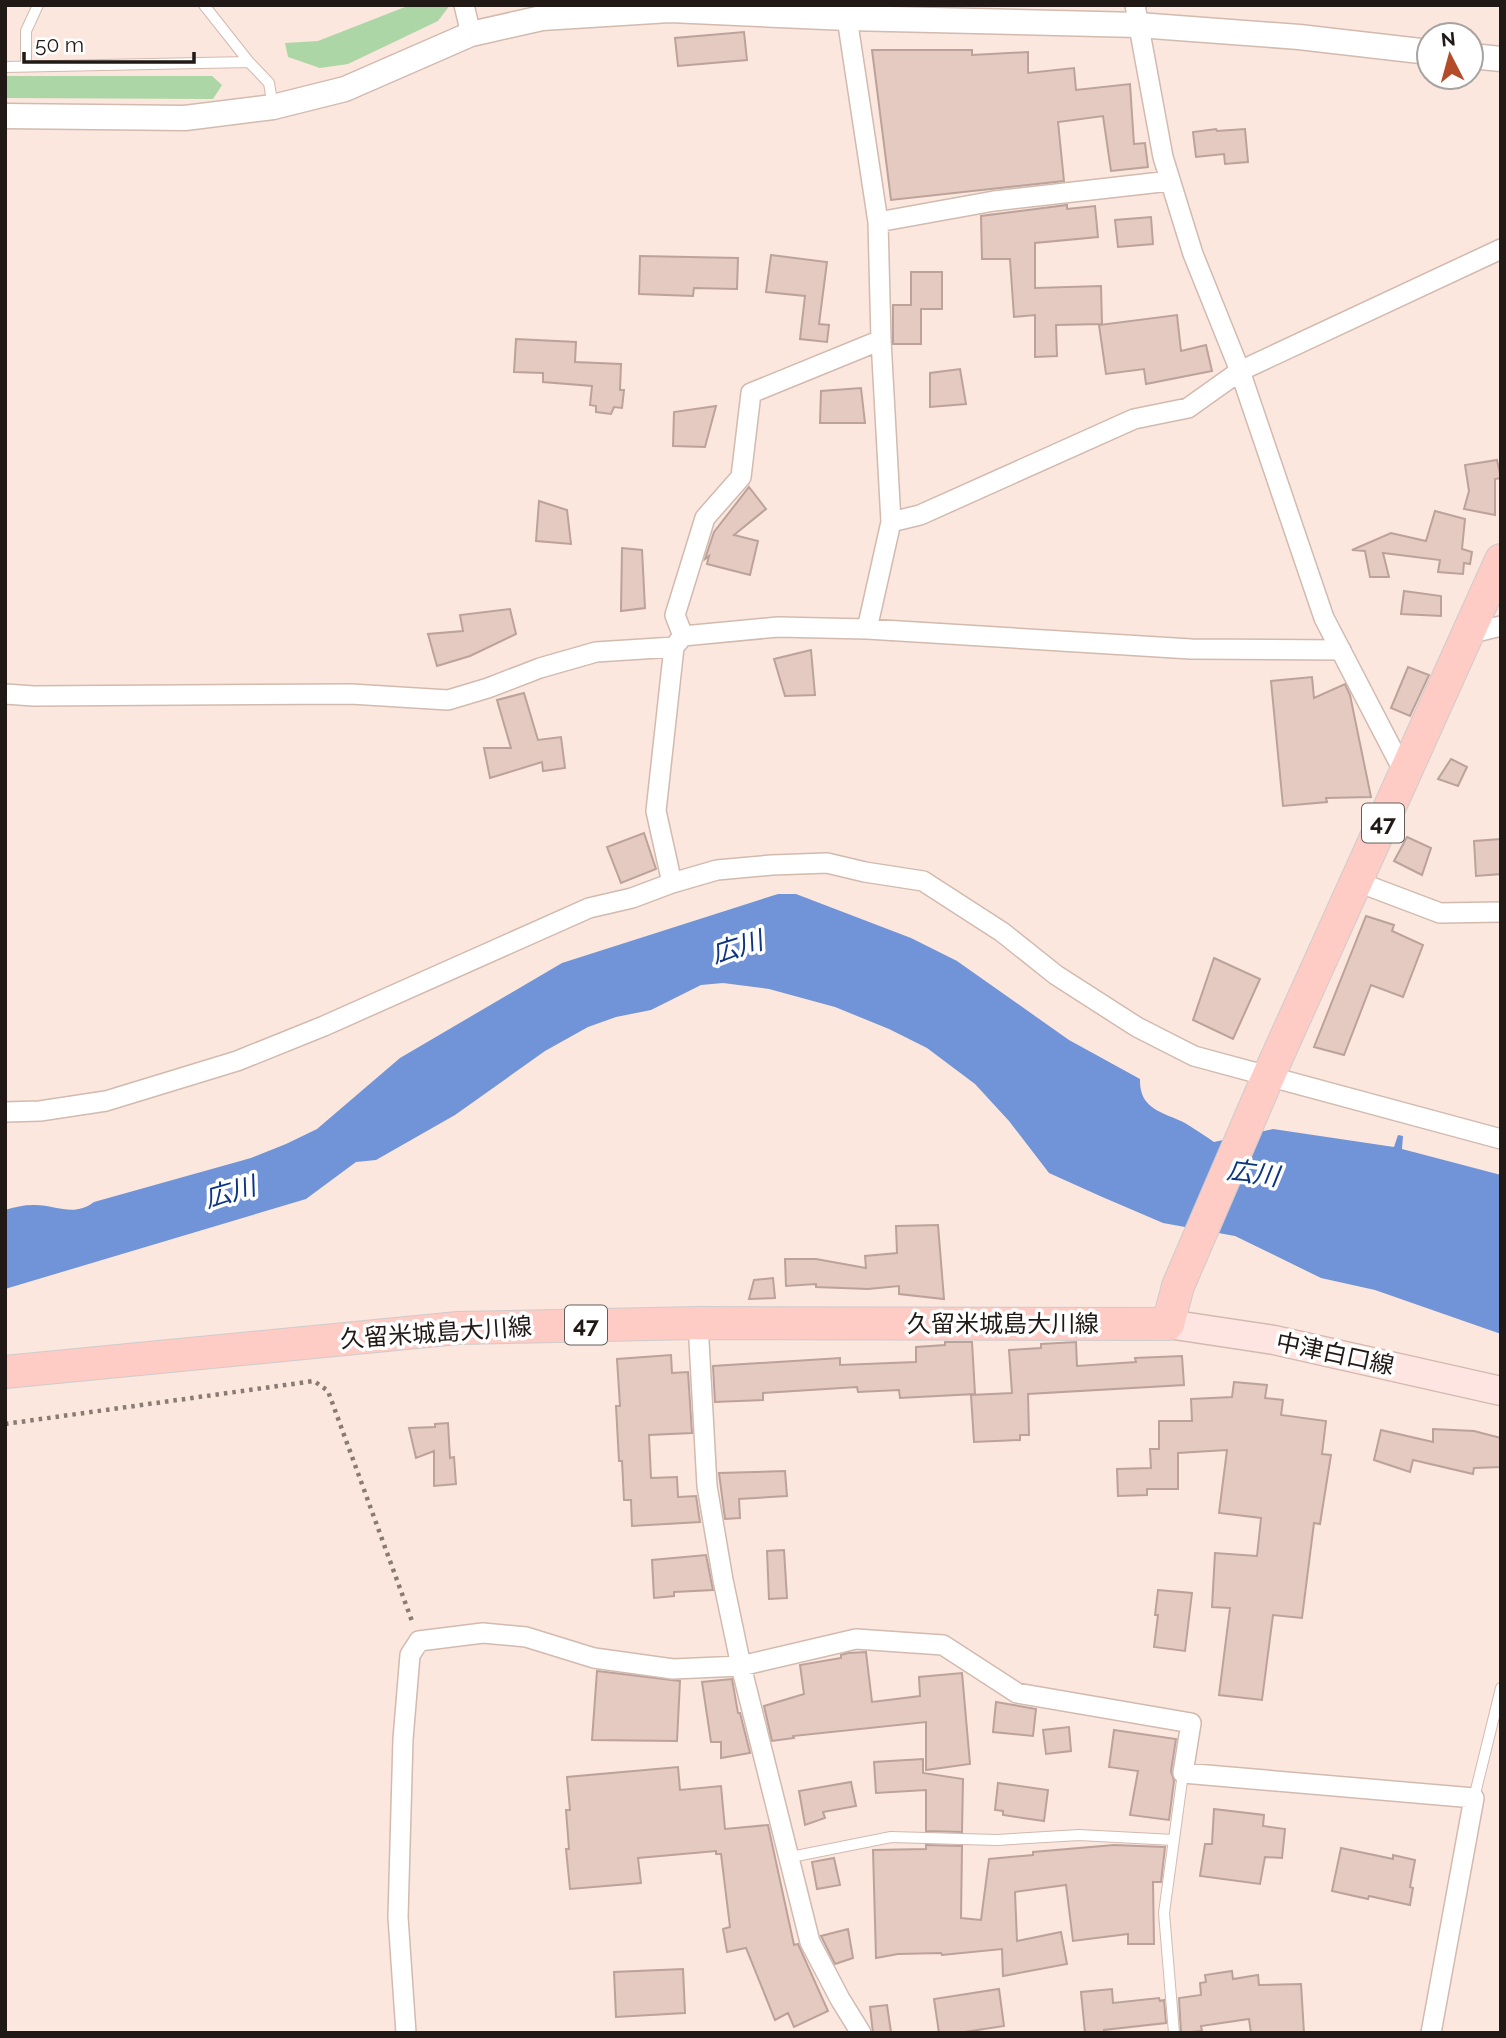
<svg xmlns="http://www.w3.org/2000/svg" width="1506" height="2038" font-family="Raleway,'Noto Sans JP',sans-serif">
  <style>
    .green { fill: #add6a6 }
    .water { fill: #7094d7 }
    .building { fill: #e4cac1; stroke: #bca29a; stroke-width: 2 }
    .lines { fill: none; stroke-linecap: round; stroke-linejoin: round }
    .service-casing { stroke: #d2baaf; stroke-width: 12 }
    .minor-casing { stroke: #d2baaf; stroke-width: 22 }
    .tertiary-casing { stroke: #d2baaf; stroke-width: 27 }
    .secondary-casing { stroke: #d2baaf; stroke-width: 31 }
    .primary-casing { stroke: #cecccc; stroke-width: 34 }
    .path { stroke: #887b74; stroke-width: 4.5; stroke-dasharray: 3.5 5; stroke-linecap: butt }
    .service { stroke: #fff; stroke-width: 10 }
    .minor { stroke: #fff; stroke-width: 19 }
    .tertiary { stroke: #fff; stroke-width: 24 }
    .secondary { stroke: #fee5e2; stroke-width: 28 }
    .primary { stroke: #fecbc5; stroke-width: 32 }
    .labels { text-anchor: middle; stroke-width: 7; stroke-linejoin: round; paint-order: stroke }
    .shield { fill: #fff; stroke: #645e5b; stroke-width: 2 }
    .shield-label { font-size: 23px; font-weight: bold; fill: #211915 }
    .street-label { font-size: 24px; fill: #211915; stroke: #fff }
    .water-label { font-size: 26px; font-style: italic; fill: #0c3582; stroke: #fff }
  </style>
  <rect width="100%" height="100%" fill="#fbe7de"/>
  <path class="green" d="M410,5H450L438,21L348,64L320,68L288,57L285,43L318,41Z
    M5,76H212L222,85L213,99L5,98Z"/>
  <path class="water" d="M778,894H796L911,938L957,961L1069,1040L1140,1079C1139,1110 1163,1112 1185,1123C1195,1129 1205,1136 1214,1142L1273,1129L1394,1147L1398,1135L1403,1136L1402,1149L1501,1175V1334L1375,1290L1321,1278L1235,1236L1163,1223L1100,1196L1049,1173L1009,1121L975,1084L927,1048L889,1029L835,1007L769,989L723,983L701,985L651,1010L616,1017L588,1027L545,1051L455,1115L376,1160L356,1162L306,1199L5,1289V1210C14,1207 24,1205 33,1205C55,1204 73,1218 94,1202L251,1158L286,1144L317,1129L400,1058L562,963Z"/>
  <path class="building" d="M744,32L747,60L678,66L675,38Z
    M872,50H972V55L1028,52V73L1074,68L1076,90L1130,84L1134,144L1145,143L1148,167L1111,171L1103,116L1058,122L1064,181L891,200Z
    M1216,129L1217,131L1245,129L1248,162L1225,164L1224,154L1196,157L1193,132Z
    M1067,205V209L1095,206L1098,237L1035,243V288L1101,286L1102,324L1056,325L1057,356L1035,357V315L1014,317L1010,259H982L981,216Z
    M1151,217L1153,244L1118,247L1115,220Z
    M771,255L827,262L819,324L829,325L827,342L800,339L805,296L766,292Z
    M640,256L738,258L737,289L694,288L693,296L639,294Z
    M911,272H942V309H921V344H893V305H911Z
    M1177,315L1181,351L1206,345L1212,371L1146,384L1144,369L1106,374L1099,325Z
    M516,339L576,342L575,362L621,364L620,390H624L622,408L614,407L611,414L596,412V406L590,405L592,386L543,382V373L514,372Z
    M960,369L966,404L930,407V373Z
    M861,388L865,423H820L821,391Z
    M716,406L705,447L673,446L674,412Z
    M1497,460L1501,478L1495,479V515L1464,509L1469,491L1465,465Z
    M749,487L766,509L734,535L758,541L750,575L707,564L709,556L705,559L714,532Z
    M539,501L567,510L571,544L536,541Z
    M1435,511L1465,519L1462,549L1472,552L1470,564L1464,563L1463,574L1438,572L1440,560L1383,553L1389,577H1370L1365,551L1352,550L1391,533L1426,541Z
    M622,548L642,550L645,608L621,611Z
    M1404,591L1441,596V616L1401,614Z
    M510,609L516,634L470,656L437,666L428,634L463,631L460,615Z
    M811,650L815,695L785,696L774,659Z
    M1408,667L1429,675L1410,716L1391,708Z
    M1312,677L1314,698L1345,684L1350,695L1371,797L1326,798L1327,802L1283,806L1271,681Z
    M524,693L538,740L561,737L565,768L543,771L542,762L490,778L484,748H511L497,700Z
    M1451,759L1467,767L1458,786L1438,779Z
    M644,833L656,869L621,883L607,847Z
    M1407,837L1431,848L1422,875L1394,861Z
    M1501,839V874L1476,876L1474,841Z
    M1366,916L1394,925L1392,931L1423,945L1403,997L1371,985L1344,1055L1314,1047Z
    M1214,958L1260,979L1233,1039L1193,1020Z
    M938,1225L944,1299L899,1294V1286L868,1289L816,1287V1284L786,1286L785,1259H816L866,1268L865,1256L897,1253L896,1226Z
    M773,1278L775,1298L749,1299L754,1280Z
    M945,1342H972L975,1394L900,1398L899,1390L858,1392L857,1387L763,1393V1400L715,1402L713,1366L840,1358V1365L916,1362V1347L945,1345Z
    M1076,1342L1077,1366L1136,1362L1135,1358L1182,1356L1184,1385L1028,1394L1029,1435H1020V1440L974,1442L971,1395L1012,1393L1009,1350L1041,1348V1344Z
    M671,1355L672,1373L688,1372L692,1433L649,1435L651,1478L677,1477L678,1497L696,1496L700,1522L632,1526L631,1500H624L622,1461H619L616,1406H620L617,1359Z
    M1234,1382L1267,1385L1265,1398L1283,1400L1281,1415L1326,1421L1322,1454L1331,1455L1320,1524L1314,1523L1302,1618L1273,1615L1262,1700L1219,1695L1230,1608L1212,1607L1215,1553L1257,1556L1261,1518L1219,1513L1227,1450L1178,1453V1489H1147V1495L1118,1496L1117,1469L1151,1468L1150,1449H1159V1421H1192L1191,1399L1232,1397Z
    M448,1423L450,1458L454,1457L456,1484L434,1486V1451L416,1458L409,1428L435,1427V1424Z
    M1433,1429L1474,1431L1501,1438V1467L1474,1468L1473,1474L1413,1460L1410,1472L1374,1460L1381,1430L1433,1442Z
    M785,1471L787,1496L739,1499L740,1518L725,1519L719,1473Z
    M784,1550L787,1598L769,1599L767,1551Z
    M706,1555L713,1590L674,1592V1596L654,1598L652,1560Z
    M1158,1590L1192,1593L1185,1651L1154,1647L1158,1615H1155Z
    M866,1652L872,1702L920,1696L919,1677L962,1673L970,1764L926,1770V1722L793,1736L794,1738L772,1741L764,1706L804,1694L800,1665L841,1658V1655L848,1653Z
    M597,1671L680,1681L677,1741L592,1740Z
    M732,1679L738,1713H740L750,1753L721,1758V1742H711L702,1682Z
    M996,1702L1036,1709L1033,1736L993,1732Z
    M1069,1727L1071,1751L1046,1754L1043,1730Z
    M1114,1730L1176,1739L1171,1771L1174,1781L1169,1820L1130,1815L1138,1771L1109,1767Z
    M923,1759V1773L963,1779L962,1832L926,1831V1790L876,1793L874,1762Z
    M678,1767L680,1790L721,1786L725,1829L768,1825L794,1945L798,1944L828,2011L794,2027L788,2013L775,2020L746,1948L727,1952L723,1929L730,1927L721,1854H716V1851L638,1858L641,1883L570,1889L566,1849H569L566,1810H570L567,1777Z
    M851,1782L856,1806L823,1812L825,1818L805,1825L799,1791Z
    M998,1783L1048,1790L1044,1821L1003,1815V1811L995,1810Z
    M1214,1809L1264,1815L1263,1826L1285,1829L1282,1858L1265,1857L1260,1884L1200,1876L1205,1844H1212Z
    M926,1845L962,1846L961,1918L981,1920L989,1859L1033,1855V1852L1114,1845L1165,1847L1161,1882H1153L1154,1944H1128V1934L1073,1941L1066,1885L1015,1892L1017,1941L1061,1932L1067,1964L1003,1976L1002,1949L942,1955L941,1953L898,1954L876,1958L873,1850L926,1849Z
    M1341,1848L1393,1859V1855L1415,1860L1410,1887L1413,1888L1410,1905L1369,1896L1368,1899L1332,1891Z
    M834,1858L840,1885L817,1889L812,1862Z
    M848,1929L853,1958L835,1964L821,1936Z
    M683,1969L685,2013L616,2017L614,1972Z
    M1232,1971L1233,1979L1258,1975L1259,1985L1301,1984L1304,2033H1251L1249,2019L1201,2026L1202,2031L1181,2033L1179,1998L1201,1995L1200,1983L1206,1982L1205,1975Z
    M999,1989L1004,2026L958,2033H939L934,1999Z
    M1112,1989L1113,2003L1159,1998L1160,2001L1164,2000L1166,2023L1104,2030V2033H1085L1081,1992Z
    M887,2005L891,2032L873,2033L870,2007Z"/>
  <g class="lines">
    <g class="service-casing">
      <path id="service" d="M204,5L249,62
        M26,66V31L38,5
        M5,67L249,62L269,83L273,107
        M1474,1798L1501,1688
        M791,1857L891,1837L997,1840L1079,1835L1174,1840
        M1174,2033L1164,1913L1183,1773"/>
    </g>
    <g class="minor-casing">
      <path id="minor" d="M464,5L471,34
        M848,5L847,18L878,222L881,340L891,522
        M1135,5L1163,157L1193,254L1240,371L1324,618L1405,774
        M878,222L994,201L1170,181
        M867,629L1191,649L1341,650
        M1468,634L1501,626
        M683,636L675,615L705,518L741,477L751,393L881,340
        M5,694L34,696L351,694L448,700L488,688L540,668L596,652L674,647
        M1358,882L1440,913L1501,912
        M672,883L656,811L674,647L683,636L778,627L867,629L891,522L920,515L1134,419L1188,408L1240,371L1501,249
        M5,1112L40,1111L106,1101L237,1061L324,1026L589,908L632,898L672,883L717,870L772,865L827,863L865,872L923,881L1002,932L1056,975L1137,1027L1194,1056L1501,1139
        M698,1323L707,1486L723,1580L741,1666L810,1942L840,1999L861,2033
        M406,2033L398,1917L403,1739L410,1655L419,1641L483,1633L526,1637L594,1658L673,1669L741,1666L856,1639L943,1645L1017,1693L1191,1723L1183,1773L1474,1798L1431,2033"/>
    </g>
    <g class="tertiary-casing">
      <path id="tertiary" d="M1471,56L1501,59
        M5,116L185,118L273,107L345,89L471,34L542,18L670,10L847,18L1138,25L1299,37L1429,52"/>
    </g>
    <g class="secondary-casing">
      <path id="secondary" d="M1168,1324L1274,1340L1501,1391"/>
    </g>
    <g class="primary-casing">
      <path id="primary" d="M5,1372L458,1328L698,1323L1168,1324L1178,1286L1264,1086L1501,560"/>
    </g>
    <path class="path" d="M5,1424L314,1381L328,1391L413,1624"/>
    <use href="#service" class="service"/>
    <use href="#minor" class="minor"/>
    <use href="#tertiary" class="tertiary"/>
    <use href="#secondary" class="secondary"/>
    <use href="#primary" class="primary"/>
  </g>
  <g class="labels">
    <g class="shield">
      <rect x="1362" y="803.5" width="42" height="39" rx="5"/>
      <rect x="565" y="1305.5" width="42" height="39" rx="5"/>
    </g>
    <g class="shield-label">
      <text x="1383" y="831">47</text>
      <text x="586" y="1333">47</text>
    </g>
    <g class="street-label">
      <text x="1003" y="1332">久留米城島大川線</text>
      <text transform="translate(436 1333) rotate(-4)" y="8">久留米城島大川線</text>
      <text transform="translate(1335 1354) rotate(12)" y="8">中津白口線</text>
    </g>
    <g class="water-label">
      <text transform="translate(737 947) rotate(-17)" y="9">広川</text>
      <text transform="translate(1253 1173) rotate(8)" y="9">広川</text>
      <text transform="translate(230 1192) rotate(-16)" y="9">広川</text>
    </g>
  </g>
  <rect width="1506" height="2038" fill="none" stroke="#211915" stroke-width="14"/>
  <g transform="translate(1450 56) rotate(354)"><circle r="33" fill="#ffffff" stroke="#a6a3a1" stroke-width="2"/>
  <path d="M0-5L12 26L0 18L-12 26Z" fill="#b44c29"/>
  <text y="-10" font-size="19" font-weight="bold" text-anchor="middle" fill="#211915">N</text>
  </g>
  <path d="M24 52v10h170v-10" fill="none" stroke="#211915" stroke-width="3.5"/>
  <text x="35" y="52" font-size="21" fill="#211915" stroke="#ffffff" stroke-width="5" paint-order="stroke">50 m</text>
</svg>
